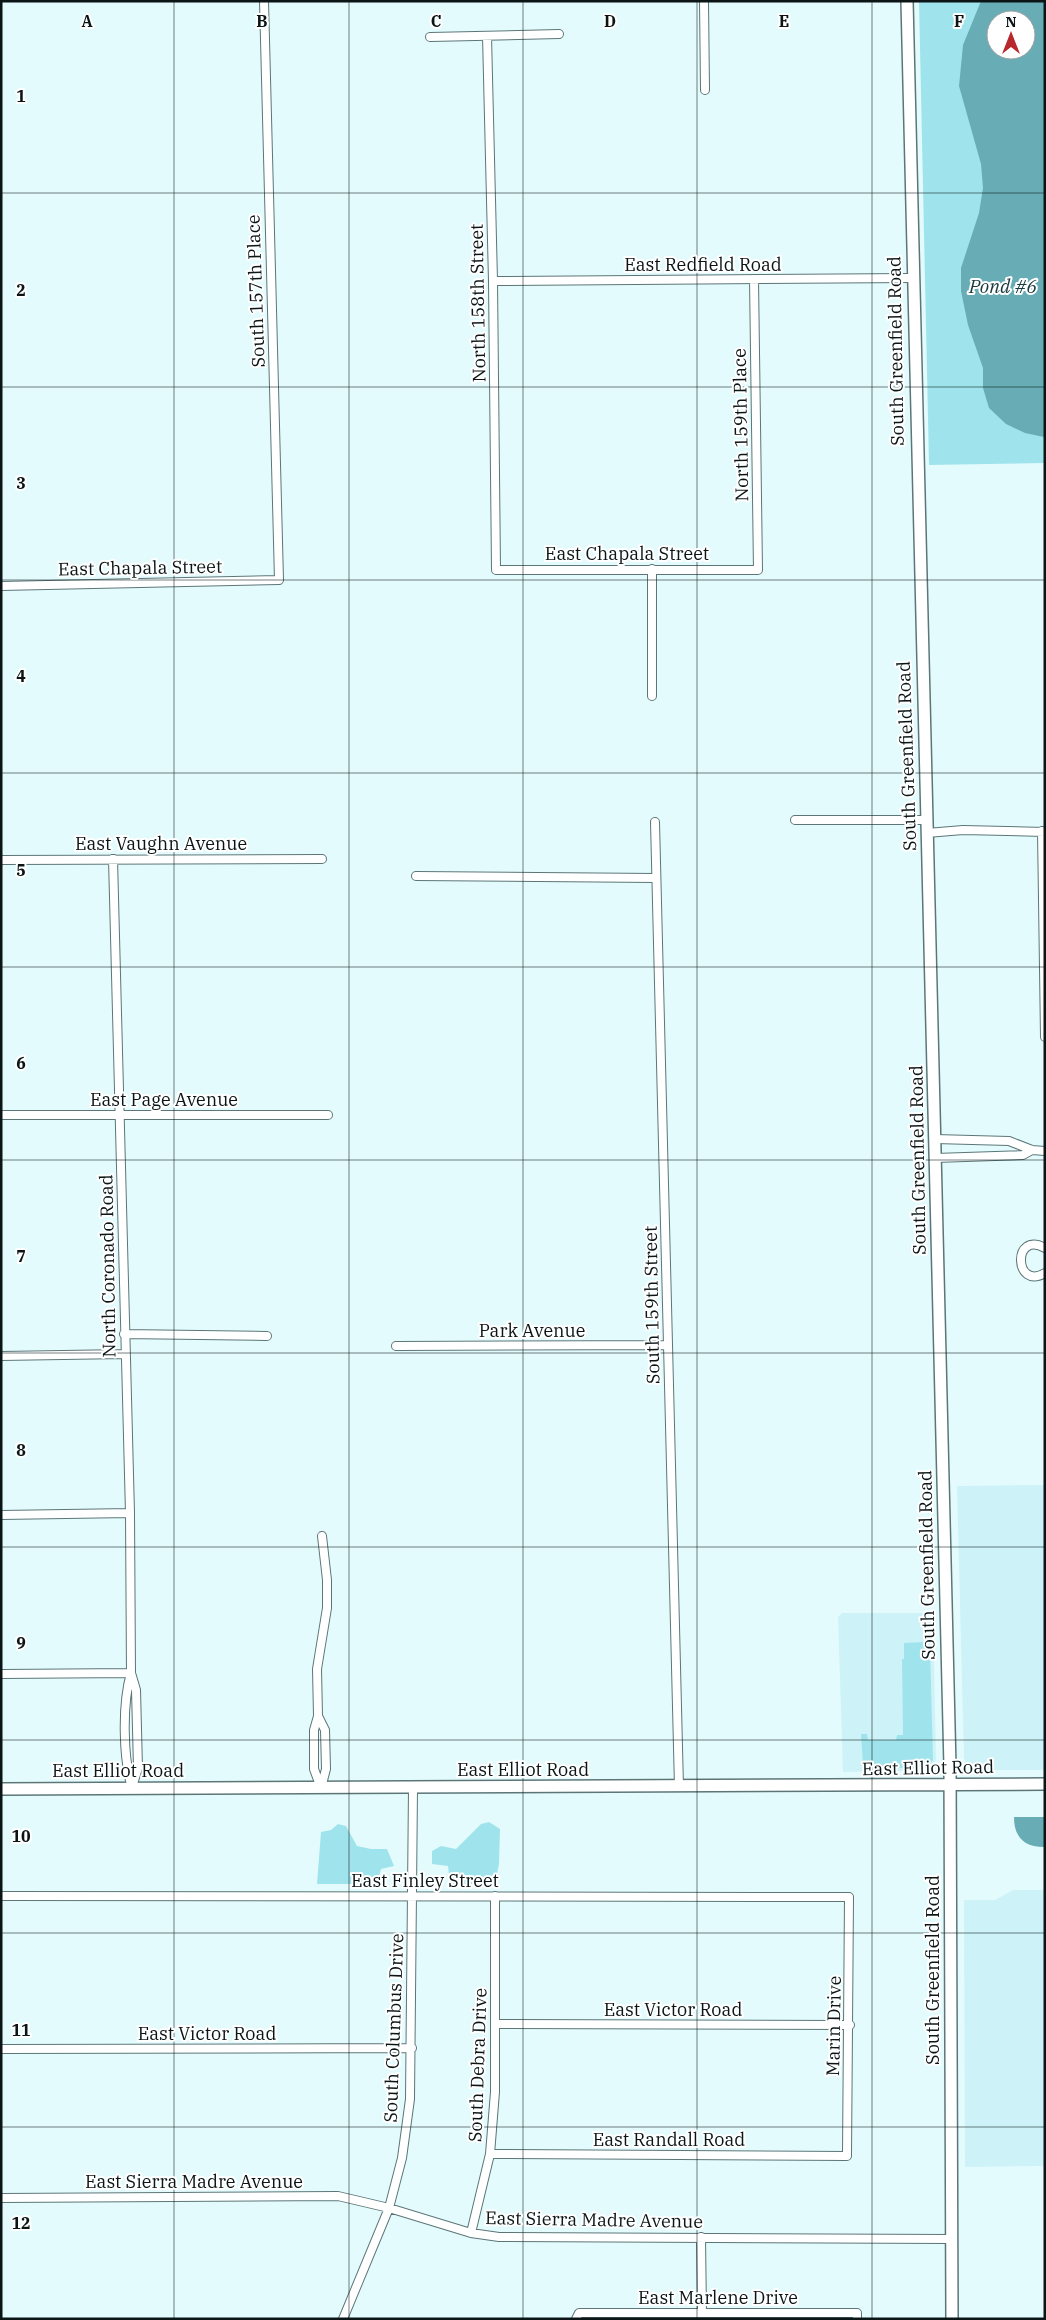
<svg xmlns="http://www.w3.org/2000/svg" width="1046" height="2320" font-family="'IBM Plex Serif',serif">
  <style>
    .built { fill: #cdf3f8 }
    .green { fill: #9fe4ec; fill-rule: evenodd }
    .water { fill: #68adb5; fill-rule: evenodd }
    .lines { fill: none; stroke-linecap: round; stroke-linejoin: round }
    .minor-casing { stroke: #5c7678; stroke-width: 10 }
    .secondary-casing { stroke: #5c7678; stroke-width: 14 }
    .minor { stroke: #fff; stroke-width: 8 }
    .secondary { stroke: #fff; stroke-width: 11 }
    .grid { fill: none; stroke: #0b1516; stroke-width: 1; stroke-opacity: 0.55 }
    .labels { text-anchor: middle; stroke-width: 4; stroke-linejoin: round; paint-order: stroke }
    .street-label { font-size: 18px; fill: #0b1516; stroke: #fff }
    .water-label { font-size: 19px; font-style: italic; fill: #183a3e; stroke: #fff }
    .grid-label { font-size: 16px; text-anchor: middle; font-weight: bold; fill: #0b1516; stroke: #fff; stroke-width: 4; stroke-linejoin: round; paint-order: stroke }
  </style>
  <rect width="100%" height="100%" fill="#e4fbfd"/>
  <path class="built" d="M1045,1485V1770H971L968,1768L964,1758L957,1486Z
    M842,1613H933L936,1760L930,1770L843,1772L838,1617Z
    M1013,1890H1045V2166L965,2167L964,1900H995Z"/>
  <path class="green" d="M919,1H1045V463L929,465ZM996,20H1026V50H996Z
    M925,1642L930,1648L933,1760L927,1768H869L863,1764L861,1734H867L868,1740H896L897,1735H903L902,1659H904V1643Z
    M489,1822L500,1829L499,1864L495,1884H450L448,1866L432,1864V1851L441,1846L456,1849L481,1824Z
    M338,1824L346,1826L357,1846L371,1849H387L394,1866L381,1869L377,1884H317L321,1832L331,1830Z"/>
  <path class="water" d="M981,1H1045L1044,437L1025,433L1006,424L989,408L983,388V368L968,325L961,291V268L979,213L983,188L981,164L959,86L963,45ZM996,20H1026V50H996Z
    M1014,1817H1045L1044,1847C1024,1847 1014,1837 1014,1817Z"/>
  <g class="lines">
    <g class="minor-casing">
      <path id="minor" d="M704,1L705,90
        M487,36L493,281L496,570H758L754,279
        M430,37L559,34
        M493,281L912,278
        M652,569V696
        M1,586L279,580L264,1
        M795,820H926
        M655,822L679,1787
        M1042,831L1045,1037
        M927,833L963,830L1045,832
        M113,859L130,1513L131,1673C122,1704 123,1758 132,1788
        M1,860L322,859
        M416,876L656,878
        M1,1115H328
        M935,1139L1009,1141L1032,1150L1045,1151
        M935,1158L1023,1155L1032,1150
        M1045,1248C1012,1230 1014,1291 1045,1273
        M124,1334L267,1336
        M396,1346L668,1345
        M1,1356L125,1354
        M1,1515L130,1513
        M131,1673L136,1690L138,1768L132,1787
        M1,1674L131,1673
        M318,1716L325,1730L326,1769L321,1788
        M321,1788L314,1769V1730L318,1716L317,1669L327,1608V1580L322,1536
        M1,1896L849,1897L847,2156L490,2154
        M497,2024L850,2025
        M1,2049L412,2048
        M1,2198L338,2196L389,2208L471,2233L499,2237L951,2239
        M471,2233L490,2154L495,2092V1896
        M701,2237L702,2313
        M343,2319L389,2208L402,2158L410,2099L413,1788
        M576,2319L579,2313H857V2319"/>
    </g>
    <g class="secondary-casing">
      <path id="secondary" d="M907,1L950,1767L952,2319
        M1,1789L1045,1784"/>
    </g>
    <use href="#minor" class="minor"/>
    <use href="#secondary" class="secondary"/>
  </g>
  <path class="grid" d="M174,1V2319M349,1V2319M523,1V2319M697,1V2319M872,1V2319M1,193H1045M1,387H1045M1,580H1045M1,773H1045M1,967H1045M1,1160H1045M1,1353H1045M1,1547H1045M1,1740H1045M1,1933H1045M1,2127H1045"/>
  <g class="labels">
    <g class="street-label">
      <text x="703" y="271">East Redfield Road</text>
      <text transform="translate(256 291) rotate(-92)" y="6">South 157th Place</text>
      <text transform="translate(478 303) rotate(-91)" y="6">North 158th Street</text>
      <text transform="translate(896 351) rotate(-91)" y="6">South Greenfield Road</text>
      <text transform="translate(741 425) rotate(-91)" y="6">North 159th Place</text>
      <text x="627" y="560">East Chapala Street</text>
      <text transform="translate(140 568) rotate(-1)" y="6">East Chapala Street</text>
      <text transform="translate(907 756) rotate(-92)" y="6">South Greenfield Road</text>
      <text x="161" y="850">East Vaughn Avenue</text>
      <text x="164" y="1106">East Page Avenue</text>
      <text transform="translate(918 1160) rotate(-91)" y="6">South Greenfield Road</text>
      <text transform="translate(108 1266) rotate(-91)" y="6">North Coronado Road</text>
      <text transform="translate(652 1305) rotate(-91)" y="6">South 159th Street</text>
      <text x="532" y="1337">Park Avenue</text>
      <text transform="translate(927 1565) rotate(-91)" y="6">South Greenfield Road</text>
      <text transform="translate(928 1768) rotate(-1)" y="6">East Elliot Road</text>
      <text x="523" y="1776">East Elliot Road</text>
      <text x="118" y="1777">East Elliot Road</text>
      <text x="425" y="1887">East Finley Street</text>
      <text transform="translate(933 1970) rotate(-90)" y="6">South Greenfield Road</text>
      <text x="673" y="2016">East Victor Road</text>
      <text transform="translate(834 2026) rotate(-89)" y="6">Marin Drive</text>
      <text transform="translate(394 2028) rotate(-88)" y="6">South Columbus Drive</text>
      <text x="207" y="2040">East Victor Road</text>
      <text transform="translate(478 2065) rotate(-88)" y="6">South Debra Drive</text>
      <text x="669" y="2146">East Randall Road</text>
      <text x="194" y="2188">East Sierra Madre Avenue</text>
      <text transform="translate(594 2220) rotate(1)" y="6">East Sierra Madre Avenue</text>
      <text x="718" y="2304">East Marlene Drive</text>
    </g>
    <g class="water-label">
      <text x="1003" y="293">Pond #6</text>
    </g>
  </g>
  <g class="grid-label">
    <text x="87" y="27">A</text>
    <text x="262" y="27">B</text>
    <text x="436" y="27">C</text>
    <text x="610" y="27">D</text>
    <text x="784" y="27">E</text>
    <text x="959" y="27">F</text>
    <text x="21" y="102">1</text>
    <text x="21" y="296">2</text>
    <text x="21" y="489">3</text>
    <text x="21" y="682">4</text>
    <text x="21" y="876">5</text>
    <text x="21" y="1069">6</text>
    <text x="21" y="1262">7</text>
    <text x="21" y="1456">8</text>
    <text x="21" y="1649">9</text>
    <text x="21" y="1842">10</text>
    <text x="21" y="2036">11</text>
    <text x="21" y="2229">12</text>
  </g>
  <rect width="1046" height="2320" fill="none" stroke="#0b1516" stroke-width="5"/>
  <g transform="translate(1011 35)"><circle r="24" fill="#ffffff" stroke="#9da1a2"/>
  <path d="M0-4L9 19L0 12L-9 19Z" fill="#b7272c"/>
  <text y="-8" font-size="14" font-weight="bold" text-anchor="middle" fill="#0b1516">N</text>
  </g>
</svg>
